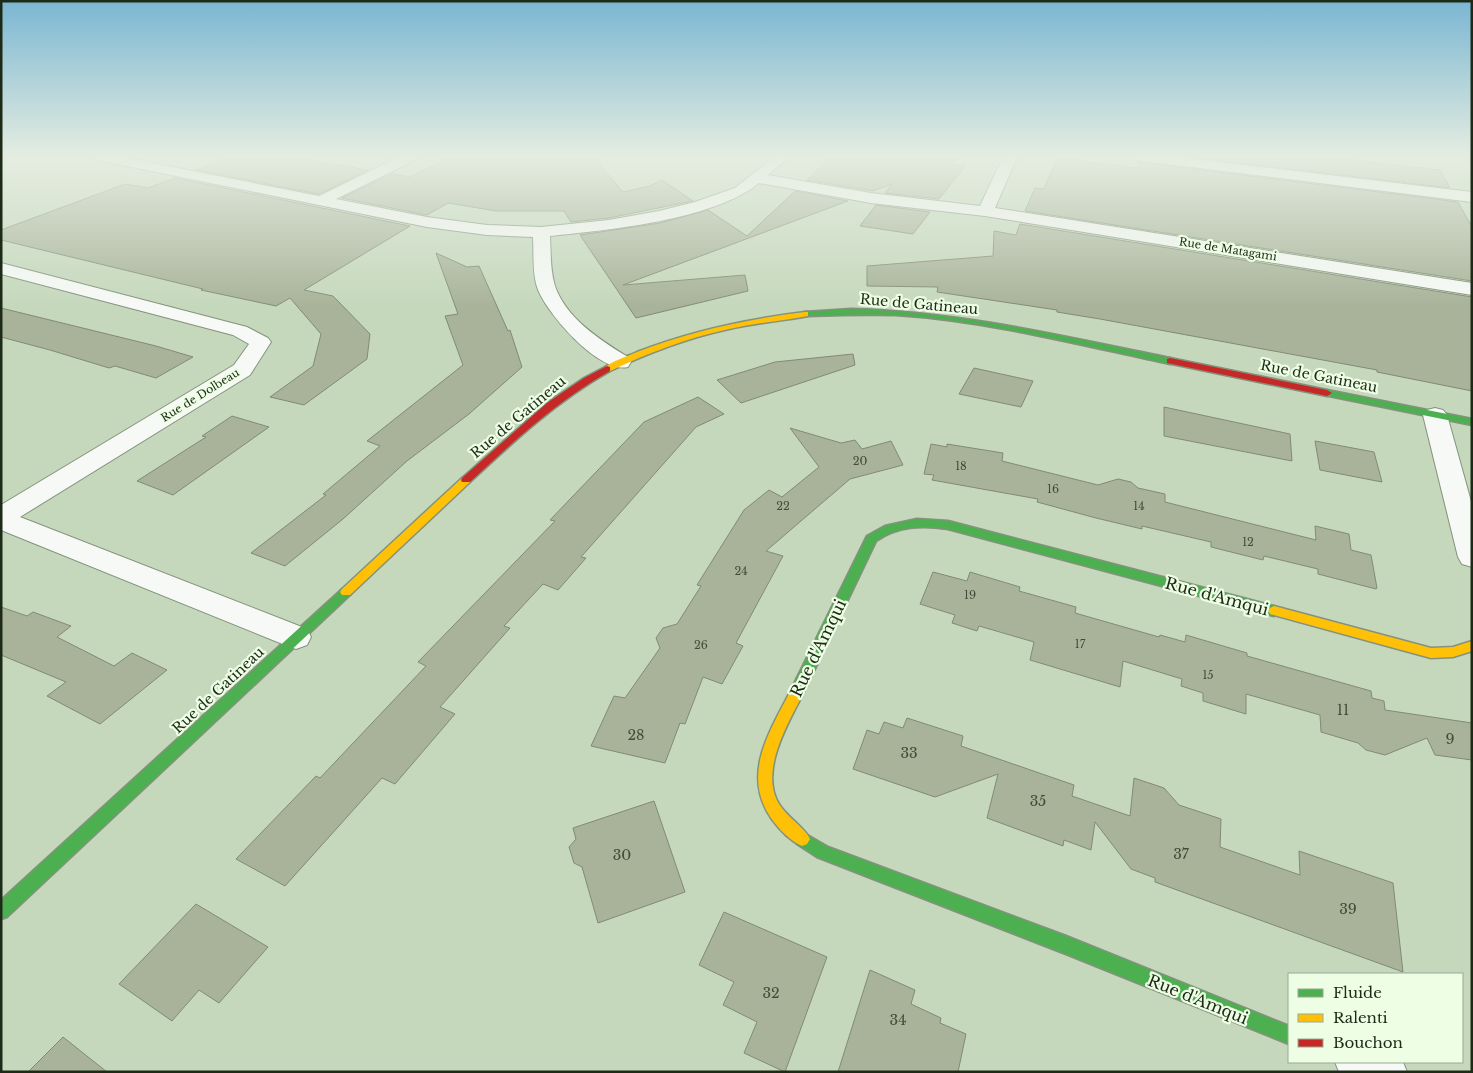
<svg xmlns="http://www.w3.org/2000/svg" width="1473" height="1073" font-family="'Libre Baskerville',serif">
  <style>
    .building { fill: #a8b399; stroke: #818b74 }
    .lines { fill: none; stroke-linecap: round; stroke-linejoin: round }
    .street-casing { stroke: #84927d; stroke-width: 2 }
    .fast-casing { stroke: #84927d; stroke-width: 3 }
    .slow-casing { stroke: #84927d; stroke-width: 3 }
    .jam-casing { stroke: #84927d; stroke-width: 3 }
    .street { fill: #f6f9f5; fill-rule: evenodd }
    .fast { fill: #4caf50; fill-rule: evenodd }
    .slow { fill: #ffc107; fill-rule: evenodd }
    .jam { fill: #c62828; fill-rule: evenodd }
    .labels { text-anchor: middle; stroke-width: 4.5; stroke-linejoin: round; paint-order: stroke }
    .far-street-label { font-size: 11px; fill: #1d2a17; stroke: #edfee5 }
    .number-label { font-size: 11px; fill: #404c38 }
    .street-label { font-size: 14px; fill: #1d2a17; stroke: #edfee5 }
    .near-number-label { font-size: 14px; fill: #404c38 }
    .near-street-label { font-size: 16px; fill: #1d2a17; stroke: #edfee5 }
  </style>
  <rect width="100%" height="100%" fill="#c5d8bc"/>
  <path class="building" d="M230,157H289L368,170L319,194L196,170Z
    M451,157H593L623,192L650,186L662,180L693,201L609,218L571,222L564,211H496L448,203L427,215L342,198L392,174L410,177Z
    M832,157H958L959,159L949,163L965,166L939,199L885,193L892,184L873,191L807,180Z
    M1189,157H1324L1440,170L1450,188Z
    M1057,158L1138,168V162L1458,202L1472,227V281L1025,211L1035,188L1044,189Z
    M175,178L410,226L304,290L333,296L370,334L367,359L304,405L270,397L313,366L321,334L290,298L276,306L201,290L203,289L1,240V230L125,184L148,188Z
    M795,191L848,201L623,285L745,275L748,291L636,318L580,235L660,223L708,210L747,236Z
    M876,205L930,212L913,234L860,226Z
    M1020,224L1472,297V391L1377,372V370L1100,319L1057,312V310L937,292L938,287L867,286V266L993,256L994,231L1016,235Z
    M436,253L467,267L479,266L508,331L510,330L522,367L469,414L407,461L343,519L285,566L251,553L326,495L323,494L380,446L367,441L463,365L445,316L458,314Z
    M1,308L156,346L193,357L156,378L115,366L109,368L50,350L1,337Z
    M853,354L855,365L741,403L717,380L775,362Z
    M974,368L1033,381L1021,407L959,394Z
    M698,397L724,414L696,427L581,557L586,558L558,590L543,584L504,626L510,628L440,707L455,714L395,784L382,778L285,886L236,859L316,776L320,778L426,666L418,662L555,521L550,520L644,422Z
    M1164,407L1290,434L1292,461L1164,436Z
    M232,416L269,427L173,495L137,481L206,437L202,436Z
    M790,428L841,443L855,440L862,449L891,441L903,465L850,479L766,551L783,556L736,643L743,646L722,684L703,677L685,724L680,723L665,763L591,746L614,696L625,698L660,648L656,638L663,628L677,624L701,586L697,585L744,510L769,490L782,497L819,467Z
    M1315,441L1374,452L1382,482L1320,470Z
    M931,444L947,447V444L1003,453L1002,461L1098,485L1118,479L1131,482L1138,488L1165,494V502L1316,540L1315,526L1349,534L1351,550L1371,555L1377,588L1376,589L1318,574V569L1264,556L1263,560L1211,547V542L1142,526V529L1096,518L1037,502L1038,499L932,480L934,475L924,474Z
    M933,572L967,581L970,572L1020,587L1019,591L1076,607L1075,613L1159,637L1160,635L1185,642L1186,635L1247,653V656L1371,691L1372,698L1384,701L1385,710L1472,723V760L1435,755L1427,738L1385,755L1366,750L1358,743L1321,732L1320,715L1246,694V714L1203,701V693L1181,686L1182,679L1123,661L1120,687L1030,660L1034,642L979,626L977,631L952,623L955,615L920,604Z
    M1,607L27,616L33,612L71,626L57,637L114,666L132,653L167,670L100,724L47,696L66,682L1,655Z
    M907,718L963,736L961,746L1074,785L1072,796L1130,816L1134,778L1164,788L1179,805L1221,819L1220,847L1300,875L1299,851L1393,883L1403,972L1155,882V878L1131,869L1095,822L1091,850L1064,840L1063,846L987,818L998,774L935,797L853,769L867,730L879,734L884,722L903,728Z
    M654,801L685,892L598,923L582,867L574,863L569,847L576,839L573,828Z
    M196,904L268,947L219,1003L199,990L172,1021L119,984Z
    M724,912L827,957L785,1072L744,1053L757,1022L723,1005L734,982L699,965Z
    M870,970L915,990L911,1004L941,1018L940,1023L966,1034L958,1072H838Z
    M63,1037L107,1072H28Z"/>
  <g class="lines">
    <g class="street-casing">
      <path id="street" d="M95,157H122L319,196L399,157H417L415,160L336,199L427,217L487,225L541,227L609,220L659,211L695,202L735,188L774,157H789L768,175L871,193L980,206L1003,157H1017L995,208L1472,283V295L985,216L871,203L759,183C714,220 608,230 550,236C551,253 550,270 555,286C566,318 600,340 628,357L631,362L628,367C599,374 545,312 537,287C532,271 534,253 533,237L487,235L427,227L102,161L97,160Z
        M1136,157H1176L1472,192V202L1143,161L1138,160Z
        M1,263L247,327L268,338L271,342L250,375L20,517L307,629L311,637L307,645L296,649L285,645L1,530V505L234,365L249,344L233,335L1,274Z
        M1435,408L1443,410L1447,415L1472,505V567L1462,564L1458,557L1423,415L1427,410Z
        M1335,1062H1403L1407,1072H1339Z"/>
    </g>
    <g class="fast-casing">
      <path id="fast" d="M851,309C962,312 1062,336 1170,358L1174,361L1170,364C1080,345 989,321 896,315C866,314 836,315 805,316L801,314L805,312Z
        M1327,390L1472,419V425L1324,395L1322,393Z
        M917,519L948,521L1274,606L1278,608L1280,611L1278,614L1274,616L948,529C921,525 898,526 876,541L801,698L796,699L791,698L789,694L867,536L885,526Z
        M346,588L350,589L352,592L350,595L7,917L1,919V900L342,589Z
        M802,832L828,847L1066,936L1289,1026V1044L1066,954L817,857L797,844L794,839L797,834Z"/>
    </g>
    <g class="slow-casing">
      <path id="slow" d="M805,312H808V316C782,321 755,323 729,329C687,338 648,353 610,371L607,372L603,369C611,361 626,357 637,352C691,331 747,319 805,312Z
        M466,477L471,480L470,482L350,595H342L340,592L342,589L462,478Z
        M1274,606L1431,648L1453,647L1472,641V651L1453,657L1431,658L1270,614L1268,611L1270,608Z
        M796,689L801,690L803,694C788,723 759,772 779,804C787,817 805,828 810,839L807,844L802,846C790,841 779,829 771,818C741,774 770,731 791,690Z"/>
    </g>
    <g class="jam-casing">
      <path id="jam" d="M1170,358L1327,390L1332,393L1327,396L1167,363V359Z
        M607,366L610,367V371C557,401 514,441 470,482H462L461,480L462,478L547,403L584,378Z"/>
    </g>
    <use href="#street" class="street"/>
    <use href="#fast" class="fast"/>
    <use href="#slow" class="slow"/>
    <use href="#jam" class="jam"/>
  </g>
  <linearGradient id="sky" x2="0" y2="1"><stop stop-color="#7ab6d2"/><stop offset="0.51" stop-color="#e5ede1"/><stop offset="1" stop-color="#e5ede1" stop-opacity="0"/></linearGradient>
  <rect width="1473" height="307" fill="url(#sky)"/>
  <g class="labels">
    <g class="far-street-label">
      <text transform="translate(1228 249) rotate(9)" y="4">Rue de Matagami</text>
      <text transform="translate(200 395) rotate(-32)" y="4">Rue de Dolbeau</text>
    </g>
    <g class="number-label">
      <text x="860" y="465">20</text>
      <text x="961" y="470">18</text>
      <text x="1053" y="493">16</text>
      <text x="783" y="510">22</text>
      <text x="1139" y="510">14</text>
      <text x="1248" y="546">12</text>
      <text x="741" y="575">24</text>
      <text x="970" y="599">19</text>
      <text x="1080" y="648">17</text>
      <text x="701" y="649">26</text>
      <text x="1208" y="679">15</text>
    </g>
    <g class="street-label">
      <text transform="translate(919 304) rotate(5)" y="5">Rue de Gatineau</text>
      <text transform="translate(1319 376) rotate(11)" y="5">Rue de Gatineau</text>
      <text transform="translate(518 417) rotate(-40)" y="5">Rue de Gatineau</text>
      <text transform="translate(218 690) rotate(-43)" y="5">Rue de Gatineau</text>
    </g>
    <g class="near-number-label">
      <text x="1343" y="715">11</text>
      <text x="636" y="740">28</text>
      <text x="1450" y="744">9</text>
      <text x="909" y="758">33</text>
      <text x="1038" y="806">35</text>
      <text x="1181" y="859">37</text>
      <text x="622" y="860">30</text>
      <text x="1348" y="914">39</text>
      <text x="771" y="998">32</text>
      <text x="898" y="1025">34</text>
    </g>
    <g class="near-street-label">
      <text transform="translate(1217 596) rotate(15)" y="6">Rue d'Amqui</text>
      <text transform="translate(818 648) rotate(-64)" y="6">Rue d'Amqui</text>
      <text transform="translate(1198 999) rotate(22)" y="6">Rue d'Amqui</text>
    </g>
  </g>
  <rect width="1473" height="1073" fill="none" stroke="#1d2a17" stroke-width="5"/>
  <rect x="1288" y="973" width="175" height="90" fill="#edfee5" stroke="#9aa993"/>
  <rect x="1298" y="989" width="25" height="8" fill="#4caf50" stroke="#9aa993"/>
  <text x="1333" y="998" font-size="15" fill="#1d2a17">Fluide</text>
  <rect x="1298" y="1014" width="25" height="8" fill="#ffc107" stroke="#9aa993"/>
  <text x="1333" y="1023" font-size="15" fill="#1d2a17">Ralenti</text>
  <rect x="1298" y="1039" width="25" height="8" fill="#c62828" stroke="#9aa993"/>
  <text x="1333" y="1048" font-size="15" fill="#1d2a17">Bouchon</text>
</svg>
